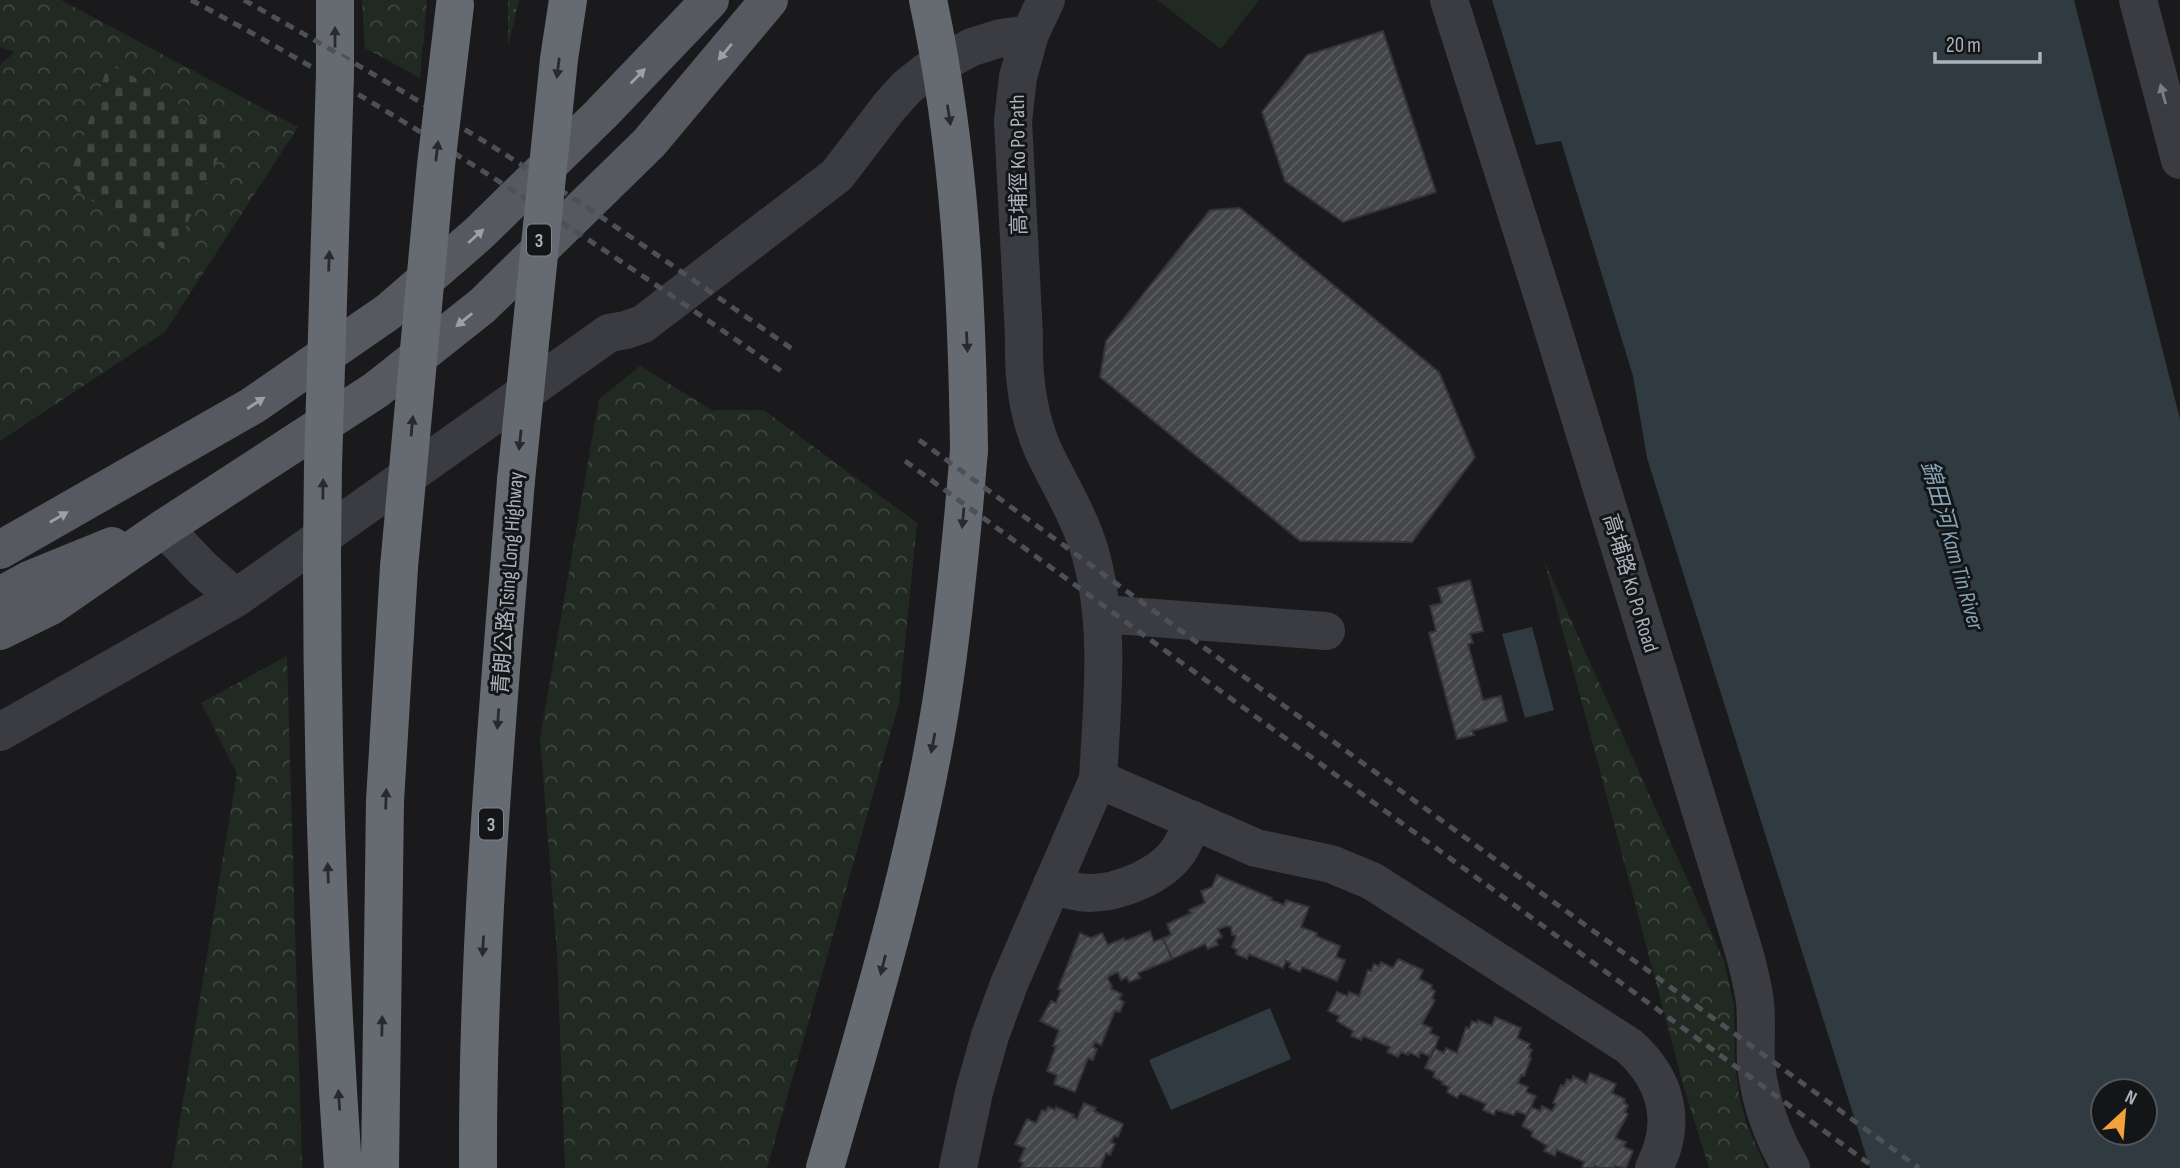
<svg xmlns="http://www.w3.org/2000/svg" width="2180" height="1168" font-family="'Sofia Sans Condensed','Noto Sans TC',sans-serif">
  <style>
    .grass { fill: url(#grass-dots) }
    .forest { fill: url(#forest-crowns) }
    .cemetery { fill: url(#cemetery-stones) }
    .park { fill: #212a22 }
    .water { fill: #2f3b40; fill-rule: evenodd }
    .building { fill: url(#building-hatch); stroke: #343438; stroke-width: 2 }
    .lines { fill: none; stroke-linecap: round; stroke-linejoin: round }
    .minor { stroke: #3a3c41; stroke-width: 38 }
    .major { stroke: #565a60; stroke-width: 38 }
    .highway { stroke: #666b72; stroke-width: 38 }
    .rail { stroke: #4d5056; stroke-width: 5; stroke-dasharray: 9 7; stroke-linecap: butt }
    .highway-bridge { stroke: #666b72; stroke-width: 38 }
    .oneway { fill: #282a2e }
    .oneway2 { fill: #9ba0a9 }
    .oneway3 { fill: #797d84 }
    .labels { text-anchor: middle; stroke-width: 6; stroke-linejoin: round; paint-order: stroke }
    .shield { fill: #141517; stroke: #7e838a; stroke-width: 2 }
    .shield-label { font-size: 19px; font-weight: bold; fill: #acb2bb }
    .street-label { font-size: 21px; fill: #acb2bb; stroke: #141517 }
    .water-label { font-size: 23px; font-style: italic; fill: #84a4b6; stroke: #141517 }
  </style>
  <defs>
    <pattern id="grass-dots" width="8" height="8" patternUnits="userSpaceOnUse" patternTransform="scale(1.75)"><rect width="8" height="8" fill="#212a22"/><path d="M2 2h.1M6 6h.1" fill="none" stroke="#3f4640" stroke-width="1.8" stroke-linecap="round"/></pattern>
    <pattern id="forest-crowns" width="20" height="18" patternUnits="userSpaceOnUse" patternTransform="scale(1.75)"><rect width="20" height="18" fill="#212a22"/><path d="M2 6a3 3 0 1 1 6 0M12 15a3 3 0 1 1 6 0" fill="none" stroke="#3f4640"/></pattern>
    <pattern id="cemetery-stones" width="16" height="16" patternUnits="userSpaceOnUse" patternTransform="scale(1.75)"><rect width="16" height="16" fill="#212a22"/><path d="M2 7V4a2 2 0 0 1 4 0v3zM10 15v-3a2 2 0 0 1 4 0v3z" fill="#3f4640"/></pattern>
    <pattern id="building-hatch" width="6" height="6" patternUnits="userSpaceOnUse" patternTransform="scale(1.75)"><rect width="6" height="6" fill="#444549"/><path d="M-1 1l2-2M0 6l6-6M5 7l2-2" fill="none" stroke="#5c5d61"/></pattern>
  </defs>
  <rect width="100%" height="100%" fill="#1a1a1c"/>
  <path class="grass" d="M508,0H519L508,46Z"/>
  <path class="forest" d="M0,0H61L298,127L165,332L0,441V65L15,52L0,47Z
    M362,0H427L420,78L365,48Z
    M640,366L712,410H764L917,523L899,703L767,1168H565L557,953L540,738L599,399Z
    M1544,560L1724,961L1734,1006L1735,1063L1739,1095L1747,1125L1766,1168H1709L1684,1088Z
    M287,656L302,1168H172L237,773L201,703Z"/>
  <path class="cemetery" d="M109,62L229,135L172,255L67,184Z"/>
  <path class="park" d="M1157,0H1259L1221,49Z"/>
  <path class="water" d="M1492,0H2074L2180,419V1168H1870L1647,458L1633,376L1561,141L1536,145ZM2145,1091V1133H2103V1091Z
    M1532,627L1554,710L1525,718L1502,634Z
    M1270,1008L1291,1059L1171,1110L1149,1060Z"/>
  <path class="building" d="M1383,31L1436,192L1343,222L1285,181L1262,112L1307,55Z
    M1240,208L1439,372L1475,457L1412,542L1300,541L1100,377L1106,341L1210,210Z
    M1470,580L1483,631L1470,634L1473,643L1468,644L1483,700L1501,696L1507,721L1472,731L1474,735L1457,739L1429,633L1436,631L1430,606L1442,603L1438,588Z
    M1217,875L1272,898L1271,900L1284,905L1286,900L1309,907L1301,927L1317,933L1316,936L1340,946L1336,957L1345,960L1337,981L1302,967L1300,972L1289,967L1291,963L1286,961L1283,968L1249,954L1247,959L1236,954L1237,950L1232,947L1236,936L1232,935L1231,927L1227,926L1218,929L1222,937L1216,940L1218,945L1208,949L1205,944L1172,959L1163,938L1171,935L1167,924L1191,913L1189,910L1205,903L1201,891L1212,887Z
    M1150,931L1154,942L1163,938L1172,959L1138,973L1140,978L1129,982L1127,977L1121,980L1118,972L1109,976L1108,979L1112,986L1111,989L1122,994L1119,999L1124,1002L1120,1012L1115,1011L1101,1045L1095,1042L1093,1047L1097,1049L1093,1060L1088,1058L1075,1092L1054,1084L1057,1075L1047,1071L1056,1046H1053L1059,1030L1040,1021L1051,1001L1056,1003L1061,990L1058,989L1080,933L1091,938L1102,933L1108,945L1124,938L1125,941Z
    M1398,959L1423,970L1419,979L1432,985L1431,989L1435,991L1432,998L1435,1000L1422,1024L1432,1028L1430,1033L1439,1037L1431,1057L1420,1052L1419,1057L1408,1052V1055L1401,1052L1398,1057L1387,1052L1390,1047L1363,1036L1361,1040L1351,1036L1353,1031L1337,1021L1339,1016L1328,1011L1337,992L1347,996L1349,992L1359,996L1368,970L1371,971L1374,964L1379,966L1381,962L1393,968Z
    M1495,1017L1521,1028L1517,1038L1530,1044L1528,1048L1532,1050L1529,1057L1531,1058L1524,1076L1521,1075L1518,1083L1528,1087L1526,1092L1536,1096L1527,1115L1516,1111L1514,1115L1496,1110L1494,1115L1483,1110L1486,1104L1460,1093L1457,1098L1447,1092L1449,1087L1442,1084L1443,1082L1433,1077L1435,1072L1425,1068L1434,1048L1444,1053L1446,1048L1457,1053L1466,1027L1469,1029L1472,1021L1477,1023L1478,1020L1492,1026Z
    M1590,1073L1616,1084L1612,1093L1625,1099L1624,1103L1628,1105L1625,1112L1628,1114L1615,1138L1626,1142L1624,1147L1633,1151L1626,1168L1615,1166L1614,1168H1599L1595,1166L1594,1168H1585L1582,1167L1584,1162L1557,1150L1555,1156L1544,1151L1547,1146L1531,1136L1533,1132L1522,1126L1531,1107L1540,1111L1542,1106L1552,1111L1556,1104L1553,1103L1561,1085L1564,1086L1567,1079L1571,1081L1573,1076L1586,1083Z
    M1084,1103L1096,1108L1094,1111L1123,1124L1118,1137L1114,1136L1111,1142L1115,1144L1110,1155L1106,1153L1100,1168H1021L1023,1163L1019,1161L1025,1148L1015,1144L1027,1119L1036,1123L1042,1110L1046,1111L1048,1107L1055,1110L1056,1107L1074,1115L1073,1117L1077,1119Z"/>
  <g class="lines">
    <path class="minor" d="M1046,0L1030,34L1018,77L1013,121L1024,336C1023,376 1027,413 1043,450C1059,484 1079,515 1090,552C1111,626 1102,703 1098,779
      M1449,0L1548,313L1745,955C1749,971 1753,986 1755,1002C1757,1022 1755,1042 1756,1062C1759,1100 1772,1135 1791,1168
      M2138,0L2180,160
      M164,528L203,569L236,598
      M1102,614L1326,631
      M0,732L236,598L609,333L626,330L643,324L837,175L889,107L906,88L927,71L972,47L1001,38L1030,34
      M1052,884C1064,889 1076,893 1089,893C1119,893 1162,876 1179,850C1185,841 1189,830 1193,820
      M958,1168L974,1092L990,1036L1009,984L1098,779L1256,848L1331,864L1372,881L1629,1046C1666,1079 1678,1122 1654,1168"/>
    <path class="major" d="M0,550L252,406L388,312L478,234L601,114L710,0
      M0,596L31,579L112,546
      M0,631L49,607L164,528L376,390L482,306L649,143L769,0"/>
    <path class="highway" d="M335,0V74
      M322,557C322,761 329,965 343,1168
      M380,1168L385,801L399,567
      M478,1168C477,938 498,709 516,480
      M825,1168C869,1015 916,861 941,704C954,620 962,535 969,450"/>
    <path class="rail" d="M191,0C396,109 590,238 781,371
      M244,0C318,42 392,84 464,129C578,198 686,275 795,351
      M919,440L1919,1168
      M905,461L1875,1168"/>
    <path class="highway-bridge" d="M928,0C960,149 967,299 969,450
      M516,480L559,59L568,0
      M322,557L323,465L335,74
      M399,567L436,165L455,5"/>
  </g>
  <defs><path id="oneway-solid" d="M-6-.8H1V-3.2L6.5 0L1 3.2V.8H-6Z" transform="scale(1.75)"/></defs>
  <g class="oneway">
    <use href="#oneway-solid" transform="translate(335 37) rotate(-90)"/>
    <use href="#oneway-solid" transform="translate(558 68) rotate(97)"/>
    <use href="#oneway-solid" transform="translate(949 115) rotate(81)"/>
    <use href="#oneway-solid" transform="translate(437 151) rotate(-83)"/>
    <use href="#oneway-solid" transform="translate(329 261) rotate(-88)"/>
    <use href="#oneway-solid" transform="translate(967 342) rotate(87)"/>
    <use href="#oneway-solid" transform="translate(412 426) rotate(-85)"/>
    <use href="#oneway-solid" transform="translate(520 440) rotate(96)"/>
    <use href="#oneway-solid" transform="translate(323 489) rotate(-89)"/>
    <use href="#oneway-solid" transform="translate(963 518) rotate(95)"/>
    <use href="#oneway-solid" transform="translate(498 719) rotate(94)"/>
    <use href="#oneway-solid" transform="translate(933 743) rotate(101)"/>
    <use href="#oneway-solid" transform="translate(386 799) rotate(-88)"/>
    <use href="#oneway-solid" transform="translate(328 873) rotate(-92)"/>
    <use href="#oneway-solid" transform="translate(483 946) rotate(93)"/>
    <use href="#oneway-solid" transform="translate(883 965) rotate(104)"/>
    <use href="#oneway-solid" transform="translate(382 1026) rotate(-89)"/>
    <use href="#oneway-solid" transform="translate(339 1100) rotate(-94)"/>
  </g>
  <g class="oneway2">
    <use href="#oneway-solid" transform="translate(725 52) rotate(130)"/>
    <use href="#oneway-solid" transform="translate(638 76) rotate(-46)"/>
    <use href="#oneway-solid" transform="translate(476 236) rotate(-42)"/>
    <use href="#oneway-solid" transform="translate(464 320) rotate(141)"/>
    <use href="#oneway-solid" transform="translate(256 403) rotate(-33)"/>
    <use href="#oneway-solid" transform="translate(59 517) rotate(-30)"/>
  </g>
  <use class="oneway3" href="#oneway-solid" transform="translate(2163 94) rotate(-105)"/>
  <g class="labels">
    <g class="shield">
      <rect x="527" y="224.5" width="24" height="31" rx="5"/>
      <rect x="479" y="808.5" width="24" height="31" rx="5"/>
    </g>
    <g class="shield-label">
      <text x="539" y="247">3</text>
      <text x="491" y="831">3</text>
    </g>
    <g class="street-label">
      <text transform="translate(1018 165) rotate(-91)" y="7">高埔徑 Ko Po Path</text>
      <text transform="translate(508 583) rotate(-86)" y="7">青朗公路 Tsing Long Highway</text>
      <text transform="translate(1631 583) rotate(73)" y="7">高埔路 Ko Po Road</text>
    </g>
    <g class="water-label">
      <text transform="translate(1953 545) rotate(74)" y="8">錦田河 Kam Tin River</text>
    </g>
  </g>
  <g transform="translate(2124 1112) rotate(26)"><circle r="33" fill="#141517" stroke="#515459" stroke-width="2"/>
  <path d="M0-5L12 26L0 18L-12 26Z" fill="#f3a13b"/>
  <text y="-10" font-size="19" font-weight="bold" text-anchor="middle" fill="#acb2bb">N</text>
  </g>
  <path d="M1935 52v10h105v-10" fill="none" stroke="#acb2bb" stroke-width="3.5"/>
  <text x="1946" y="52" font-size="21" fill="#acb2bb" stroke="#141517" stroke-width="5" paint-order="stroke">20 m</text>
</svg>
